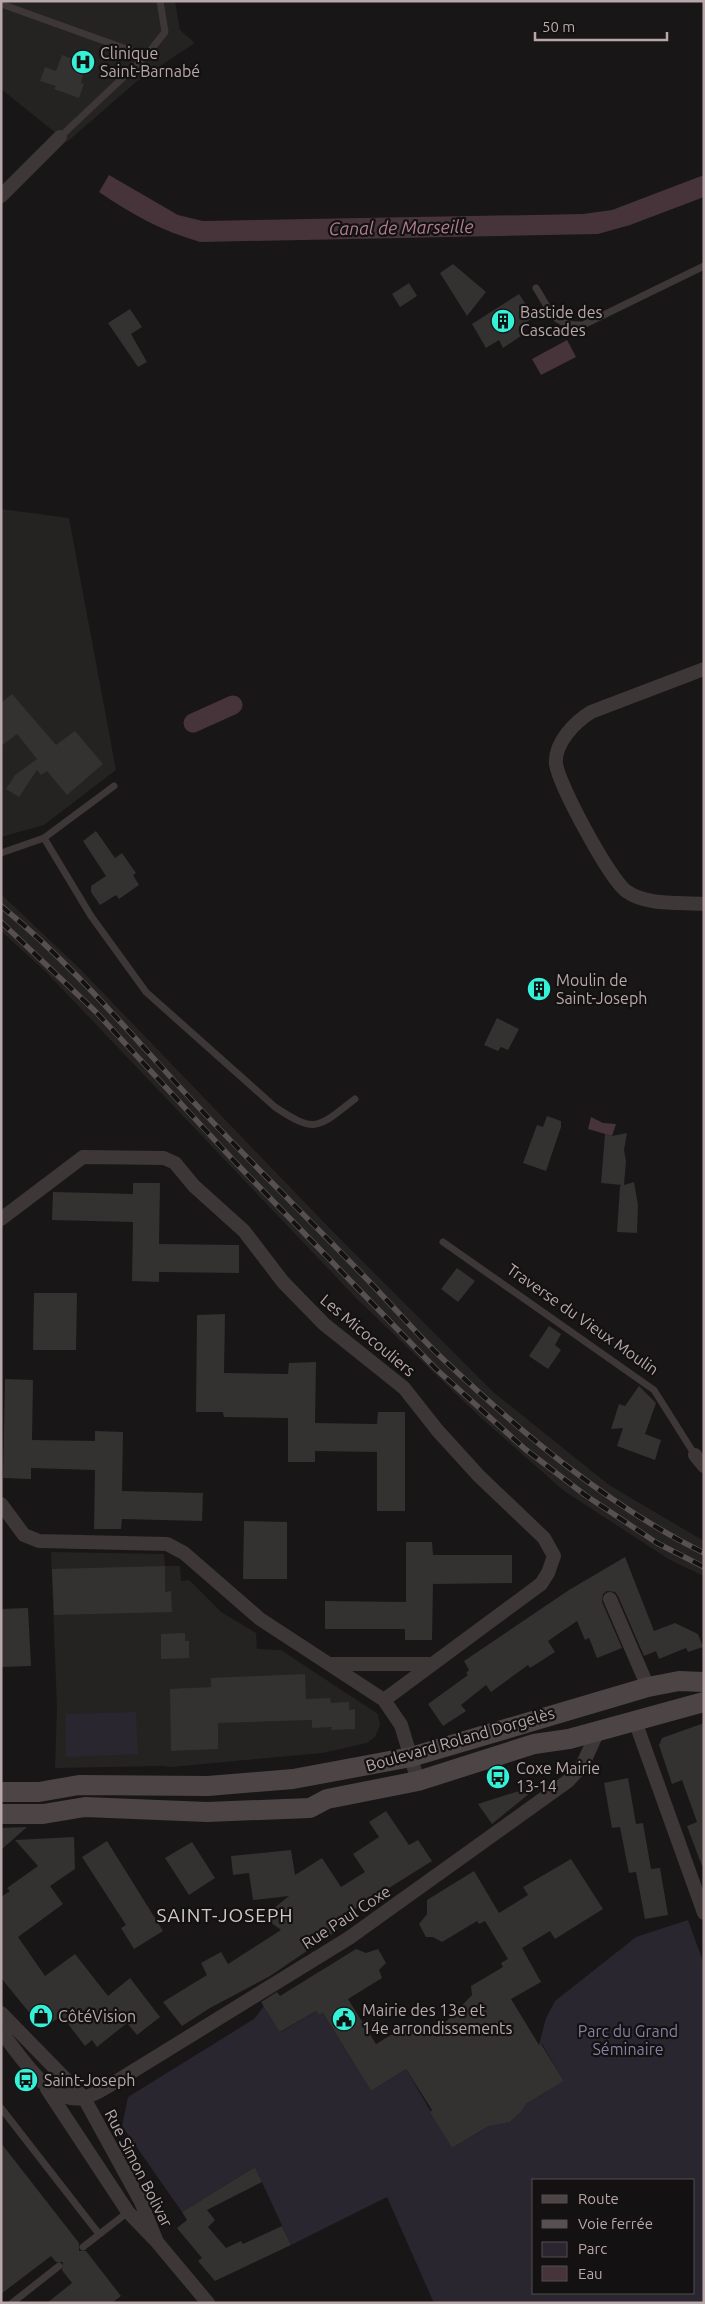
<svg xmlns="http://www.w3.org/2000/svg" width="705" height="2304" font-family="Ubuntu,sans-serif">
  <style>
    .built { fill: #252222 }
    .green { fill: #292630; fill-rule: evenodd }
    .water { fill: #47343a }
    .lines { fill: none; stroke-linecap: round; stroke-linejoin: round }
    .canal { stroke: #47343a; stroke-width: 19 }
    .building { fill: #343131 }
    .lane { stroke: #3d3737; stroke-width: 7 }
    .street { stroke: #3d3737; stroke-width: 14 }
    .secondary { stroke: #4d4545; stroke-width: 20 }
    .rail-casing { stroke: #585050; stroke-width: 5.5 }
    .rail { stroke: #131111; stroke-width: 4; stroke-dasharray: 11; stroke-linecap: butt }
    .labels { text-anchor: middle; stroke-width: 4.5; stroke-linejoin: round; paint-order: stroke }
    .poi-label { font-size: 16px; fill: #b8a8a9; stroke: #131111; text-anchor: start }
    .street-label { font-size: 16px; fill: #b8a8a9; stroke: #131111 }
    .park-label { font-size: 16px; fill: #887fa2; stroke: #131111 }
    .water-label { font-size: 18px; font-style: italic; fill: #b27f90; stroke: #131111 }
    .quarter-label { font-size: 19px; letter-spacing: 1px; fill: #d4c9c9; stroke: #131111 }
  </style>
  <rect width="100%" height="100%" fill="#181616"/>
  <path class="built" d="M1,1H175L180,30L195,43L136,82L67,142L1,89Z
    M1,509L69,518L116,770L44,825L1,837Z
    M1,894L81,970L341,1240L492,1391L609,1485L704,1541V1576L670,1560L564,1491L480,1417L357,1299L46,972L1,931Z
    M51,1552L164,1554L165,1566H180L181,1581L189,1580L221,1612L256,1633L257,1649L281,1650L378,1714L380,1725L375,1737L367,1743L322,1753L171,1767L161,1766L55,1768L57,1708Z"/>
  <path class="green" d="M136,1712L138,1754L66,1757V1714Z
    M688,1920L704,1964V2303H434L387,2197L291,2245L255,2167L182,2212L122,2126L128,2097L254,2019L264,2006L281,2032L316,2011L319,2015L323,2013L371,2091L406,2069L452,2148L491,2125L510,2122L522,2111L526,2104L564,2081L542,2044L539,2045L546,2018L555,2001L636,1937ZM534,2180H694V2293H534Z"/>
  <path class="water" d="M109,175L178,215L203,221L583,214L612,210L704,175V197L630,225L598,234L200,242C162,231 131,214 99,192Z
    M567,340L576,357L541,375L532,359Z
    M591,1117L603,1123L616,1124L612,1136L588,1129Z"/>
  <g class="lines">
    <path class="canal" d="M193,723L233,705"/>
  </g>
  <path class="building" d="M62,55L86,64L81,83L84,84L79,98L54,89L56,86L40,81L45,67L56,71Z
    M453,264L486,292L467,316L440,273Z
    M409,283L417,296L400,307L392,294Z
    M519,294L534,317L519,327L524,334L503,348L499,340L486,348L472,324Z
    M130,309L142,327L131,334L147,362L138,367L108,323Z
    M12,694L56,745L75,731L103,764L67,795L47,771L41,775L37,770L19,797L6,789L15,775L37,759L17,734L1,746V703Z
    M96,831L115,858L122,853L136,873L133,875L139,885L119,899L116,895L100,905L91,892V886L106,876L83,841Z
    M532 990a7 7 0 1 1 14 0a7 7 0 1 1-14 0Z
    M497,1018L519,1029L508,1050L501,1047L498,1051L484,1045Z
    M547,1116L561,1121V1127L546,1171L523,1163L537,1125L543,1127Z
    M627,1133L624,1150L626,1161L624,1185L634,1182L638,1205L637,1233L617,1232L620,1186L622,1185L601,1183L605,1134L612,1136Z
    M133,1183H160L159,1244L239,1245V1273L159,1272V1282L132,1281L133,1222L52,1220L53,1192L133,1194Z
    M457,1268L475,1281L458,1302L441,1289Z
    M34,1293H77L76,1350H33Z
    M225,1314L224,1373L288,1374L289,1363L316,1362L315,1423L377,1424L378,1412H405V1511H377V1452L315,1451V1462H288V1418L224,1417L223,1412H196L197,1315Z
    M549,1326L561,1334L555,1345L561,1350L548,1369L529,1356Z
    M5,1379L33,1380L32,1440L95,1441V1431L123,1432L122,1491L203,1493L202,1521L122,1519L121,1529H94L95,1470L31,1468V1479L3,1478Z
    M639,1386L656,1403L645,1434L661,1440L655,1460L617,1446L623,1428L611,1429L619,1404L625,1406Z
    M244,1521L287,1522V1579H243Z
    M406,1542H432L433,1555H512V1583L433,1584L432,1640H405V1629H325V1601L406,1602Z
    M625,1557L654,1631L675,1623L698,1634L703,1647L688,1652L686,1648L659,1659L656,1651L644,1656L618,1596L615,1592L607,1591L603,1594L602,1602L622,1648L597,1658L589,1638L585,1640L577,1621L548,1641L555,1652L530,1668L528,1665L491,1692L486,1685L461,1705L466,1711L443,1726L428,1704L468,1675L466,1673L469,1670L464,1661L569,1590Z
    M165,1566V1592L171,1591L172,1612L54,1615L52,1569Z
    M28,1608L31,1666L1,1667V1609Z
    M185,1633V1641H189V1658L161,1659V1634Z
    M305,1674L306,1699L330,1698L331,1703L349,1702V1710L355,1709V1729L331,1730L332,1727L312,1728V1720L218,1723V1749L171,1751L170,1689L211,1687V1678Z
    M704,1723V1866H702L687,1826L697,1822L682,1780L672,1784L659,1745L662,1738Z
    M628,1778L636,1824L643,1823L651,1869L660,1868L668,1915L645,1919L636,1872L629,1873L620,1827L612,1828L604,1783Z
    M541,1784L492,1824L478,1804Z
    M386,1811L409,1845L418,1840L432,1861L333,1923L338,1930L270,1976L210,2008L182,2026L163,2002L207,1975L201,1963L221,1952L228,1964L281,1930L263,1917L289,1896L253,1900L249,1873L233,1875L231,1856L291,1850L295,1875L322,1858L341,1887L365,1872L353,1854L379,1837L369,1822Z
    M27,1827L1,1850V1828Z
    M74,1837L75,1869L50,1886L63,1904L18,1937L45,1976L75,1954L108,1996L130,1978L160,2017L137,2035L127,2023L97,2047L92,2040L85,2046L62,2016L42,2028L1,1978V1897L10,1891L7,1888L38,1866L15,1840Z
    M107,1841L163,1931L134,1949L121,1928L126,1925L82,1857Z
    M192,1842L215,1878L189,1895L165,1858Z
    M571,1859L603,1909L555,1939L550,1931L522,1948L541,1982L511,1999L539,2045L541,2044L564,2081L526,2104L522,2111L510,2122L489,2126L452,2148L430,2112L432,2110L406,2069L371,2091L323,2013L319,2015L316,2011L280,2032L261,2002L277,1992L280,1996L356,1949L366,1953L378,1949L386,1963L379,1970L382,1978L348,1999L376,2044L411,2023L417,2030L445,2023L472,1995L471,1986L503,1967L501,1963L508,1959L485,1921L479,1924L477,1921L442,1942L433,1937H426L419,1924L427,1914V1900L474,1871L499,1913L528,1895L523,1887Z
    M1,2143L79,2243V2251H86L121,2296L112,2303H47L72,2283L62,2270L63,2262H56L51,2256L1,2294Z
    M255,2167L262,2182L207,2210L215,2220L208,2227L226,2248L241,2241L243,2244L282,2226L291,2245L215,2281L198,2261L202,2258L177,2228L187,2220L182,2212Z"/>
  <g class="lines">
    <path class="lane" d="M1,4L146,56
      M60,137L146,56L165,32L160,1
      M536,288C551,311 552,326 583,325L704,266
      M44,838L114,786
      M1,853L44,838L91,916L146,992L275,1107C317,1135 318,1127 355,1099
      M443,1242L654,1390L695,1455
      M1,2108L99,2234
      M83,2247L128,2212
      M12,2303L59,2266"/>
    <path class="street" d="M1,196L60,137
      M704,669L591,712C575,722 554,743 556,764C559,785 609,878 626,891C647,906 679,902 704,904
      M1,1219L83,1157L164,1158L175,1163L194,1186L244,1231L283,1282L324,1324L404,1388L438,1431L479,1476L544,1538L554,1556L548,1573L541,1584L384,1700
      M695,1455L704,1466
      M1,1504L24,1535L39,1541L167,1544L184,1553L260,1619L384,1700L401,1725L418,1781
      M610,1599L648,1687
      M331,1664H430
      M635,1721L704,1913
      M1,2013L84,2098L141,2202L157,2242
      M1,2032C20,2054 48,2104 82,2098C94,2096 107,2087 117,2081L349,1938L568,1781L582,1766L598,1731
      M47,2089L128,2212L157,2242L208,2303"/>
    <path class="secondary" d="M1,1792H39L79,1785L208,1786L293,1779L411,1757L648,1687L679,1681L704,1682
      M1,1814H43L85,1807L207,1812L310,1808L327,1799L418,1781L534,1744L569,1739L704,1702"/>
    <g class="rail-casing">
      <path id="rail" d="M1,906C70,962 127,1030 187,1095C243,1155 302,1212 359,1271C388,1300 415,1333 445,1361C524,1435 607,1505 704,1553
        M1,922L96,1012L235,1162L436,1369L525,1449L585,1495L657,1543L704,1567"/>
    </g>
    <use href="#rail" class="rail"/>
  </g>
  <defs>
    <g id="hospital-disc" transform="scale(1.25)"><circle r="9.5" fill="#34f1d8" stroke="#131111"/><path d="M-5-5h3v3.5h4V-5h3V5h-3V1.5h-4V5h-3Z" fill="#111"/></g>
    <g id="building-disc" transform="scale(1.25)"><circle r="9.5" fill="#34f1d8" stroke="#131111"/><path d="M-4-6H4V6H1V3H-1V6H-4ZM-2.5-4.3h1.7v1.8h-1.7ZM.8-4.3h1.7v1.8H.8ZM-2.5-1h1.7V.8h-1.7ZM.8-1h1.7V.8H.8Z" fill="#111"/></g>
    <g id="bus-disc" transform="scale(1.25)"><circle r="9.5" fill="#34f1d8" stroke="#131111"/><path d="M-5-6H5V4H4V6H2V4H-2V6H-4V4H-5ZM-3.5-4V0h7V-4ZM-3.5 1.2v1.5H-2V1.2ZM2 1.2v1.5H3.5V1.2Z" fill="#111"/></g>
    <g id="shop-disc" transform="scale(1.25)"><circle r="9.5" fill="#34f1d8" stroke="#131111"/><path d="M-5-2.5h2.3a2.7 3.5 0 0 1 5.4 0H5L5.5 6h-11ZM-1.5-2.5h3a1.5 2.3 0 0 0-3 0Z" fill="#111"/></g>
    <g id="civic-disc" transform="scale(1.25)"><circle r="9.5" fill="#34f1d8" stroke="#131111"/><path d="M-.6-6.5H3V-4.5H.6V-3L4-1V1h2V6H-6V1h2V-1L-.6-3ZM-1.2 2.5V6h2.4V2.5Z" fill="#111"/></g>
  </defs>
  <g fill-rule="evenodd">
    <use href="#hospital-disc" x="83" y="62"/>
    <use href="#building-disc" x="503" y="321"/>
    <use href="#building-disc" x="539" y="989"/>
    <use href="#bus-disc" x="498" y="1777"/>
    <use href="#shop-disc" x="41" y="2016"/>
    <use href="#civic-disc" x="344" y="2019"/>
    <use href="#bus-disc" x="26" y="2080"/>
  </g>
  <g class="labels">
    <g class="poi-label">
      <text x="100" y="59">Clinique<tspan x="100" dy="18">Saint-Barnabé</tspan></text>
      <text x="520" y="318">Bastide des<tspan x="520" dy="18">Cascades</tspan></text>
      <text x="556" y="986">Moulin de<tspan x="556" dy="18">Saint-Joseph</tspan></text>
      <text x="516" y="1774">Coxe Mairie<tspan x="516" dy="18">13-14</tspan></text>
      <text x="362" y="2016">Mairie des 13e et<tspan x="362" dy="18">14e arrondissements</tspan></text>
      <text x="58" y="2022">CôtéVision</text>
      <text x="44" y="2086">Saint-Joseph</text>
    </g>
    <g class="street-label">
      <text transform="translate(583 1319) rotate(35)" y="6">Traverse du Vieux Moulin</text>
      <text transform="translate(368 1335) rotate(40)" y="6">Les Micocouliers</text>
      <text transform="translate(460 1739) rotate(-16)" y="6">Boulevard Roland Dorgelès</text>
      <text transform="translate(346 1917) rotate(-33)" y="6">Rue Paul Coxe</text>
      <text transform="translate(139 2168) rotate(63)" y="6">Rue Simon Bolivar</text>
    </g>
    <g class="park-label">
      <text x="628" y="2037">Parc du Grand<tspan x="628" dy="18">Séminaire</tspan></text>
    </g>
    <g class="water-label">
      <text transform="translate(401 228) rotate(-1)" y="6">Canal de Marseille</text>
    </g>
    <g class="quarter-label">
      <text x="225" y="1922">SAINT-JOSEPH</text>
    </g>
  </g>
  <rect width="705" height="2304" fill="none" stroke="#b8a8a9" stroke-width="5"/>
  <rect x="532" y="2179" width="162" height="115" fill="#131111" stroke="#554d4e"/>
  <rect x="542" y="2195" width="25" height="8" fill="#4d4545" stroke="#554d4e"/>
  <text x="578" y="2204" font-size="15" fill="#b8a8a9">Route</text>
  <rect x="542" y="2220" width="25" height="8" fill="#585050" stroke="#554d4e"/>
  <text x="578" y="2229" font-size="15" fill="#b8a8a9">Voie ferrée</text>
  <rect x="542" y="2242" width="25" height="15" fill="#292630" stroke="#554d4e"/>
  <text x="578" y="2254" font-size="15" fill="#b8a8a9">Parc</text>
  <rect x="542" y="2266" width="25" height="15" fill="#47343a" stroke="#554d4e"/>
  <text x="578" y="2279" font-size="15" fill="#b8a8a9">Eau</text>
  <path d="M535 32v8h132v-8" fill="none" stroke="#b8a8a9" stroke-width="2.5"/>
  <text x="542" y="32" font-size="15" fill="#b8a8a9" stroke="#131111" stroke-width="4" paint-order="stroke">50 m</text>
</svg>
